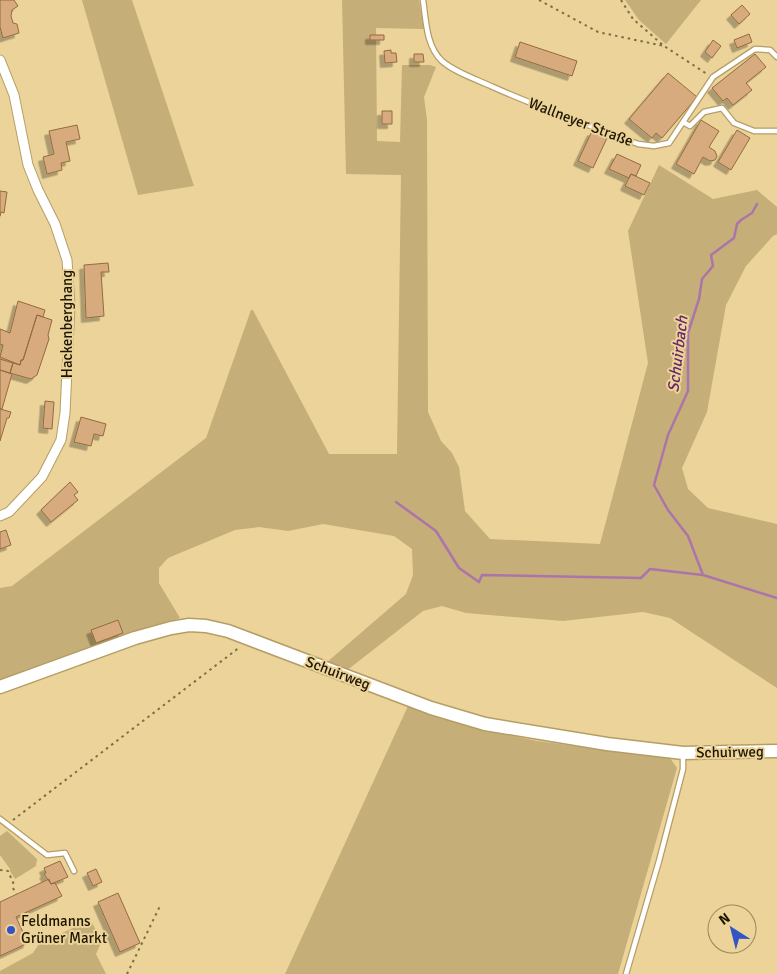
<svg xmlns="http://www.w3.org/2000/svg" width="777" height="974" font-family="Signika,sans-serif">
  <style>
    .green { fill: #c5ae78 }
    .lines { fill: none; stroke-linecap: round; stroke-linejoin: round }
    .stream { stroke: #ac75aa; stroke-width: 2.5 }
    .building { fill: #d7ab7e; stroke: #936b3f; filter: url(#shadow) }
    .service-casing { stroke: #b59e66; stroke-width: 7 }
    .minor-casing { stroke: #b59e66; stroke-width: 11 }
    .secondary-casing { stroke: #b59e66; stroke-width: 15 }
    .path { stroke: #7e6e48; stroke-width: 2; stroke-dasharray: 2.5 4; stroke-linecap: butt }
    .service { stroke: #fff; stroke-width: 4.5 }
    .minor { stroke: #fff; stroke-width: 9 }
    .secondary { stroke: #fff; stroke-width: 12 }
    .poi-dot { fill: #3453c4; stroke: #ebd399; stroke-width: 2 }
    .labels { text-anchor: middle; stroke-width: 4; stroke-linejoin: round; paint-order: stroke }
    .street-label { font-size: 15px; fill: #1f1601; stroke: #ebd399 }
    .poi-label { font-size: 15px; fill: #1f1601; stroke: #ebd399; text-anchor: start }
    .water-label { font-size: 16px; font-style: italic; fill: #682569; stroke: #ebd399 }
  </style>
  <defs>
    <filter id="shadow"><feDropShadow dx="-4.5" dy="4.5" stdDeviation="0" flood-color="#0004"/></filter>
  </defs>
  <rect width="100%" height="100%" fill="#ebd399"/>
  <path class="green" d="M82,0H132L194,186L138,195Z
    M342,0H419L424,29L376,28L377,141L400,142L402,65H430L436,67L424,97L427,120L428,412L441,441L452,453L459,467L465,511L490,539L600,544L648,363L628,231L659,165L713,199L757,190L777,207V234L773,236L746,266L726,305L707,412L682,468L688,489L708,508L777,524V688L670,618L643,612L563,621L466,613L442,606L423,611L346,671L326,663L406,594L413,575L412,549L394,536L323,524L288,531L259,527L235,530L168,558L159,568V583L180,618L0,681V588L12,586L206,438L251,310H253L329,454H397L401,175L346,174Z
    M625,0H701L666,44L639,20Z
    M408,706L466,726L537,741L670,758L677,768L618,974H285Z
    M7,831L37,859L36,866L15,879L10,871V869L0,855V836Z
    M92,923L102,941L96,954L106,974H0V971L33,953L39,944L75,927Z"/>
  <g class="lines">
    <path class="stream" d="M396,502L436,531L459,568L479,582L482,575L641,578L650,569L703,575L777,598
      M703,575L688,536L668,510L654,485L668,435L688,391V333L699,299L702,279L713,266L711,255L734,238L737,224L741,220L752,213L757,204"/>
  </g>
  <path class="building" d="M0,0H14L18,6L12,10L11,16L13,23L17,24L19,33L3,38L0,27Z
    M742,5L750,14L739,24L731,15Z
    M749,34L752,42L737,48L734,40Z
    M370,35H384V40H370Z
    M713,40L721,46L712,58L705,52Z
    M520,42L577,61L572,76L515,57Z
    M391,50V53H396L397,62L385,63L384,51Z
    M414,54H423L424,62H414Z
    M755,54L766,67L746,83L752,90L733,105L727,98L723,101L712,88Z
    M668,73L697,97L662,138L656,133L652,138L629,119Z
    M382,111H392V124H382Z
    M701,120L719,131L709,147L715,151L717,156L715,160L710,161L703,157L694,174L676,164Z
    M77,125L80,139L66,142L70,161L61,163L62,170L47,174L43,157L54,154L49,131Z
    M737,130L750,138L731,170L718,162Z
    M592,131L607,138L593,168L578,161Z
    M617,154L641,165L636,176L631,174L629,178L609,169Z
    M631,174L650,183L644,195L625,186Z
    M0,191L7,192L4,213L1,212L0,216Z
    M108,263L109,272H101L104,316L86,318L84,265Z
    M18,301L45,310L43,317L37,315L23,360H21L20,365L0,357L3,345L0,344V329L10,333Z
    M37,315L52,320L48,335L49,339L37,375L31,379L10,373L13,363L20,365L21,360H23Z
    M0,359L13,363L10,373L0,370Z
    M0,370L12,374L2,409H0Z
    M45,401L54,402L52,429L43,428Z
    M0,409L11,412L9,418H7L0,441Z
    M81,417L106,424L103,436L94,434L91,446L74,442Z
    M70,482L78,492L74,495L78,500L51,522L41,510Z
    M6,530L11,545L0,549V532Z
    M118,620L123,633L96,643L91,630Z
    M60,861L68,877L51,884L44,874L46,873L44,868Z
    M96,869L102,882L93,886L87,873Z
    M49,879L51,884L55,883L62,896L16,917L28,943L0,956V902Z
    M118,893L140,943L120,952L98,902Z"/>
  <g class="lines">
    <g class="service-casing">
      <path id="service" d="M423,0C426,20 426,46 442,61C456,73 476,79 493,87C540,108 589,125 638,144L654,146L669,143L713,77L755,49L770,50L777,57
        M683,122L690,126L704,112L722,108L734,123L754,131H777
        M0,819L47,855L65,853L74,871
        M626,974L659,861L683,769V754"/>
    </g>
    <g class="minor-casing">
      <path id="minor" d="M0,60L14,95L28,165L38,190L55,224L67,260L70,305L65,413L61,440L42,477L9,512L0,516"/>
    </g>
    <g class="secondary-casing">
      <path id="secondary" d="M0,687L135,638L171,628L189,625L206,626L228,631L431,708L485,724L607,744L683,753L777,751"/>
    </g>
    <path class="path" d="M539,0L598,32L664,46
      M621,0L633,19L664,46L707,74
      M13,820L240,647
      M0,870L8,871L15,887
      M13,888L16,894
      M127,974L161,904"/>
    <use href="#service" class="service"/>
    <use href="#minor" class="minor"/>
    <use href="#secondary" class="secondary"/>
  </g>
  <circle class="poi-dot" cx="11" cy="930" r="5"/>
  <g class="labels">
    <g class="street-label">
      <text transform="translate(581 122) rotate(21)" y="5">Wallneyer Straße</text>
      <text transform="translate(67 324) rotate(-90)" y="5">Hackenberghang</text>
      <text transform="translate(338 673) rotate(21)" y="5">Schuirweg</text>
      <text transform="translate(730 752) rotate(-1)" y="5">Schuirweg</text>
    </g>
    <g class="poi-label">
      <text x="21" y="926">Feldmanns<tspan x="21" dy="17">Grüner Markt</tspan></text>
    </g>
    <g class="water-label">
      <text transform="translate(677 354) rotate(-83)" y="6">Schuirbach</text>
    </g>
  </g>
  <g transform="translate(732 929) rotate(324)"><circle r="24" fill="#ebd399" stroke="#99875c"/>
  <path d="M0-4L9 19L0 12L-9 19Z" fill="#3453c4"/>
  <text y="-8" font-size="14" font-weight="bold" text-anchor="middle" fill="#1f1601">N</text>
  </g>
</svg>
